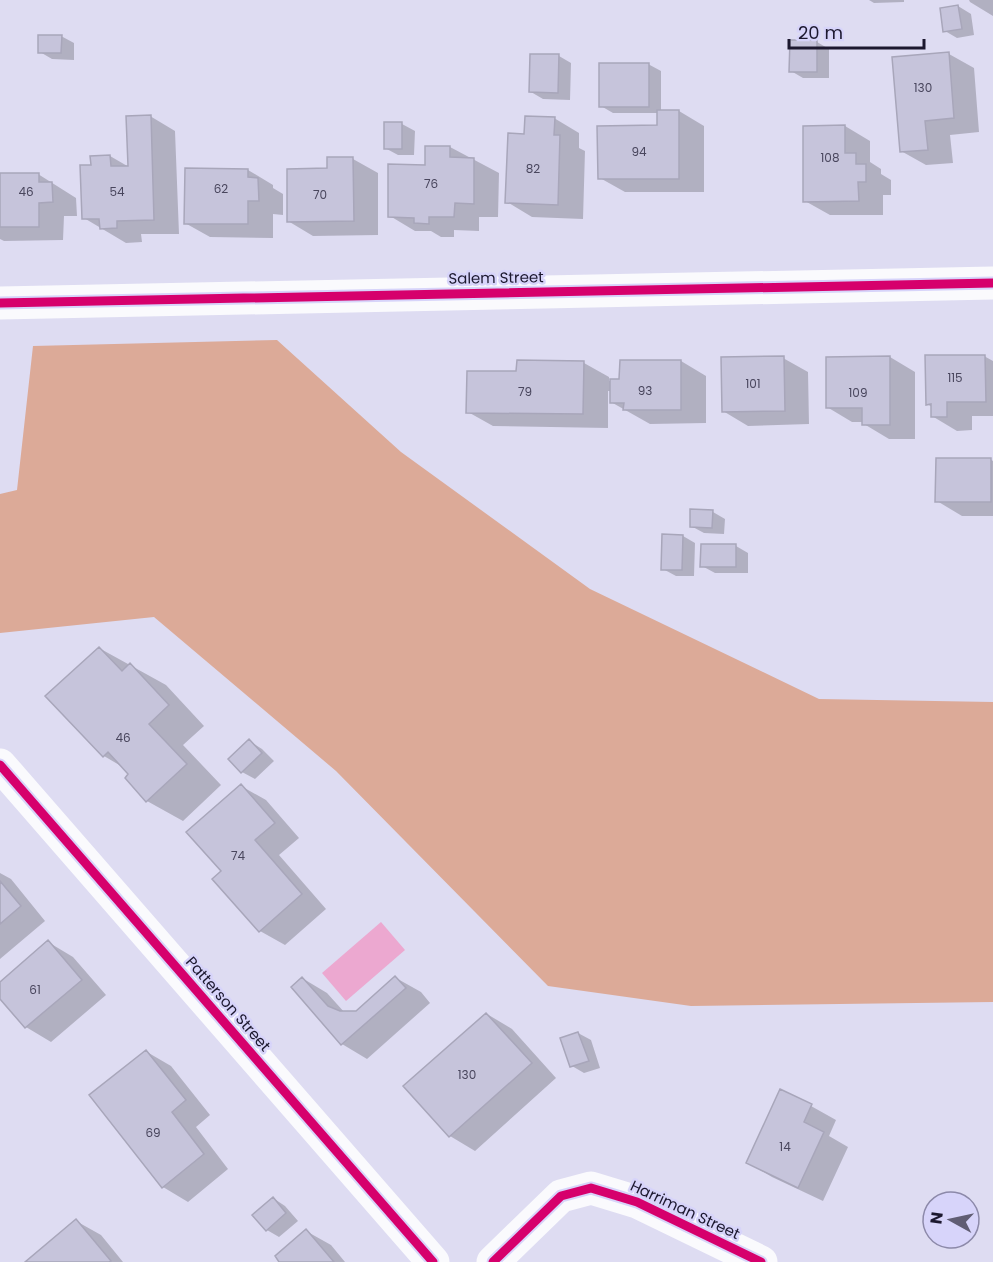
<svg xmlns="http://www.w3.org/2000/svg" width="993" height="1262" font-family="Poppins,sans-serif">
  <style>
    .forest { fill: #dcaa98 }
    .water { fill: #eca8d0 }
    .shadow { fill: #0003 }
    .building { fill: #c6c4db; stroke: #a8a6ba; stroke-width: 1.5 }
    .lines { fill: none; stroke-linecap: round; stroke-linejoin: round }
    .minor { stroke: #fafafd; stroke-width: 33 }
    .cycleway-casing { stroke: #d7d4fa; stroke-width: 13 }
    .cycleway { stroke: #d6006c; stroke-width: 9 }
    .labels { text-anchor: middle; stroke-width: 5; stroke-linejoin: round; paint-order: stroke }
    .number-label { font-size: 12px; fill: #49465d }
    .street-label { font-size: 15px; fill: #1c182f; stroke: #d7d4fa }
  </style>
  <rect width="100%" height="100%" fill="#dedcf2"/>
  <path class="forest" d="M277,340L401,452L590,589L819,699L993,702V1002L691,1006L548,986L336,771L154,617L0,633V494L17,490L33,346Z"/>
  <path class="water" d="M381,922L405,950L346,1001L322,973Z"/>
  <path class="shadow" d="M869,0H904V2L874,3Z
    M969,0H993V16L970,2Z
    M958,6L971,14L974,35L957,38L945,31Z
    M61,36L74,43V60L52,59L40,52Z
    M817,42L829,49V78H803L791,71Z
    M949,54L974,68L979,132L950,135L953,163L926,165L901,151Z
    M559,56L571,63L570,100L543,99L531,92Z
    M648,64L661,71V111H679L704,126V192H625L600,178L659,127V113H613L601,106Z
    M150,116L175,131L179,234H141L142,242L126,243L84,218L92,166L110,156L129,167Z
    M554,118L579,133V148L585,151L583,219L532,217L507,202L526,136Z
    M386,124H402L415,131L414,155H398L385,148Z
    M845,126L870,141V162L881,169V174L891,180V195H883V215H830L805,201Z
    M450,147L499,173L498,217H479V231L454,230V237H441L431,231H415L390,216L427,166Z
    M353,159L378,173V235L313,236L288,221L329,170Z
    M248,170L273,185V188L283,194V215L273,214V238L210,237L185,223Z
    M38,174L76,198L77,216H64L63,240L4,241L0,239V175Z
    M984,356L993,361V416H972V430L957,431L932,416V407L927,404Z
    M890,357L915,372V439H889L864,424V422H852L827,407Z
    M783,358L808,372L809,424L748,426L723,411Z
    M681,361L706,376V423L650,424L611,402V391H608V428L493,426L468,412L517,373L584,363L609,377V381L621,380Z
    M990,459L993,461V516H962L937,501Z
    M713,512L725,519L724,534L704,533L691,526Z
    M683,536L695,543L694,576H676L663,569Z
    M736,546L748,553V573H715L702,566Z
    M99,648L166,685L204,726L183,745L221,785L183,821L147,801L126,769L104,756Z
    M249,741L262,749L274,761L255,779L242,772Z
    M241,786L266,800L299,838L279,855L326,909L285,945L260,931L223,871Z
    M0,873L11,879L45,921L0,959Z
    M48,942L73,957L106,995L51,1042L26,1027L0,997V984Z
    M302,978L327,993L345,1013L356,1012L396,978L421,992L430,1003L367,1059L342,1044L293,987Z
    M487,1014L512,1029L556,1078L475,1151L450,1136L405,1087Z
    M578,1033L591,1040L600,1068L584,1073L572,1066Z
    M147,1052L171,1066L210,1115L196,1127L228,1169L188,1202L163,1187Z
    M781,1091L811,1106L836,1120L829,1136L848,1147L823,1201L772,1177L747,1162Z
    M273,1198L285,1206L298,1221L279,1237L267,1230Z
    M76,1221L101,1235L123,1262H27Z
    M306,1231L331,1245L345,1262H281Z"/>
  <path class="building" d="M958,5L962,29L943,32L940,8Z
    M38,35H62L61,53H38Z
    M790,40H817V72H789Z
    M949,52L954,118L925,121L928,150L900,152L892,57Z
    M530,54H559L558,93L529,92Z
    M599,63H649V107H599Z
    M657,110H679V179H598L597,126L657,125Z
    M151,115L154,220L117,221V228L100,229L99,219H82L80,165H91L90,156L110,155L111,166H128L126,116Z
    M525,116L555,117L554,135H560L558,205L505,203L508,133L524,134Z
    M384,122H402V149H384Z
    M845,125V153H856V164H866V182H858L859,201L803,202V126Z
    M425,146H450V157L474,158V204L455,203L454,217H429V224L414,223V218L388,217V164L425,165Z
    M327,157H353L354,221L287,222V169L327,168Z
    M185,168L248,169V177L258,178L259,201H248V224H184Z
    M0,173H39V182H52L53,202L39,203V227H0Z
    M925,355H985L986,402H947V417H931V404L926,405Z
    M784,356L785,411L722,412L721,357Z
    M890,356V425H862V408H826V357Z
    M517,360L584,361L583,414L466,413L467,371H516Z
    M620,360H681V410H623L624,403H610V379H619Z
    M936,458H991V502H935Z
    M690,509L713,510L712,528L690,527Z
    M662,534L683,535L682,570H661Z
    M701,544H736V567H700Z
    M99,647L122,671L130,663L169,705L149,724L187,764L146,802L125,778L128,774L108,752L103,757L45,696Z
    M249,739L262,753L241,773L228,759Z
    M241,784L275,823L255,840L302,894L259,932L212,879L221,871L186,832Z
    M0,881L21,906L0,924Z
    M48,940L82,980L25,1028L0,999V982Z
    M395,976L406,988L341,1045L291,987L302,977L328,1006L340,1011H356Z
    M486,1013L532,1063L449,1137L403,1086Z
    M578,1032L589,1061L570,1067L560,1038Z
    M146,1050L186,1100L172,1112L204,1154L162,1188L89,1095Z
    M780,1089L812,1104L804,1122L824,1132L798,1188L746,1163Z
    M273,1197L286,1213L266,1231L252,1215Z
    M76,1219L111,1261L109,1262H25Z
    M306,1229L334,1262H279L275,1256Z"/>
  <g class="lines">
    <path class="minor" d="M0,303L993,283
      M0,765L433,1262
      M493,1262L561,1196L591,1188L637,1202L761,1262"/>
    <g class="cycleway-casing">
      <path id="cycleway" d="M0,303L993,283
        M0,765L433,1262
        M493,1262L561,1196L591,1188L637,1202L761,1262"/>
    </g>
    <use href="#cycleway" class="cycleway"/>
  </g>
  <g class="labels">
    <g class="number-label">
      <text x="923" y="92">130</text>
      <text x="639" y="156">94</text>
      <text x="830" y="162">108</text>
      <text x="533" y="173">82</text>
      <text x="431" y="188">76</text>
      <text x="221" y="193">62</text>
      <text x="26" y="196">46</text>
      <text x="117" y="196">54</text>
      <text x="320" y="199">70</text>
      <text x="955" y="382">115</text>
      <text x="753" y="388">101</text>
      <text x="645" y="395">93</text>
      <text x="525" y="396">79</text>
      <text x="858" y="397">109</text>
      <text x="123" y="742">46</text>
      <text x="238" y="860">74</text>
      <text x="35" y="994">61</text>
      <text x="467" y="1079">130</text>
      <text x="153" y="1137">69</text>
      <text x="785" y="1151">14</text>
    </g>
    <g class="street-label">
      <text transform="translate(496 278) rotate(-1)" y="5">Salem Street</text>
      <text transform="translate(228 1004) rotate(49)" y="5">Patterson Street</text>
      <text transform="translate(685 1210) rotate(25)" y="5">Harriman Street</text>
    </g>
  </g>
  <g transform="translate(951 1220) rotate(278)"><circle r="28" fill="#d7d4fa" stroke="#8c89a9" stroke-width="1.5"/>
  <path d="M0-4.5L10 22L0 15L-10 22Z" fill="#605d73"/>
  <text y="-9" font-size="16" font-weight="bold" text-anchor="middle" fill="#1c182f">N</text>
  </g>
  <path d="M789 39v9h135v-9" fill="none" stroke="#1c182f" stroke-width="3"/>
  <text x="798" y="39" font-size="18" fill="#1c182f" stroke="#d7d4fa" stroke-width="4.5" paint-order="stroke">20 m</text>
</svg>
